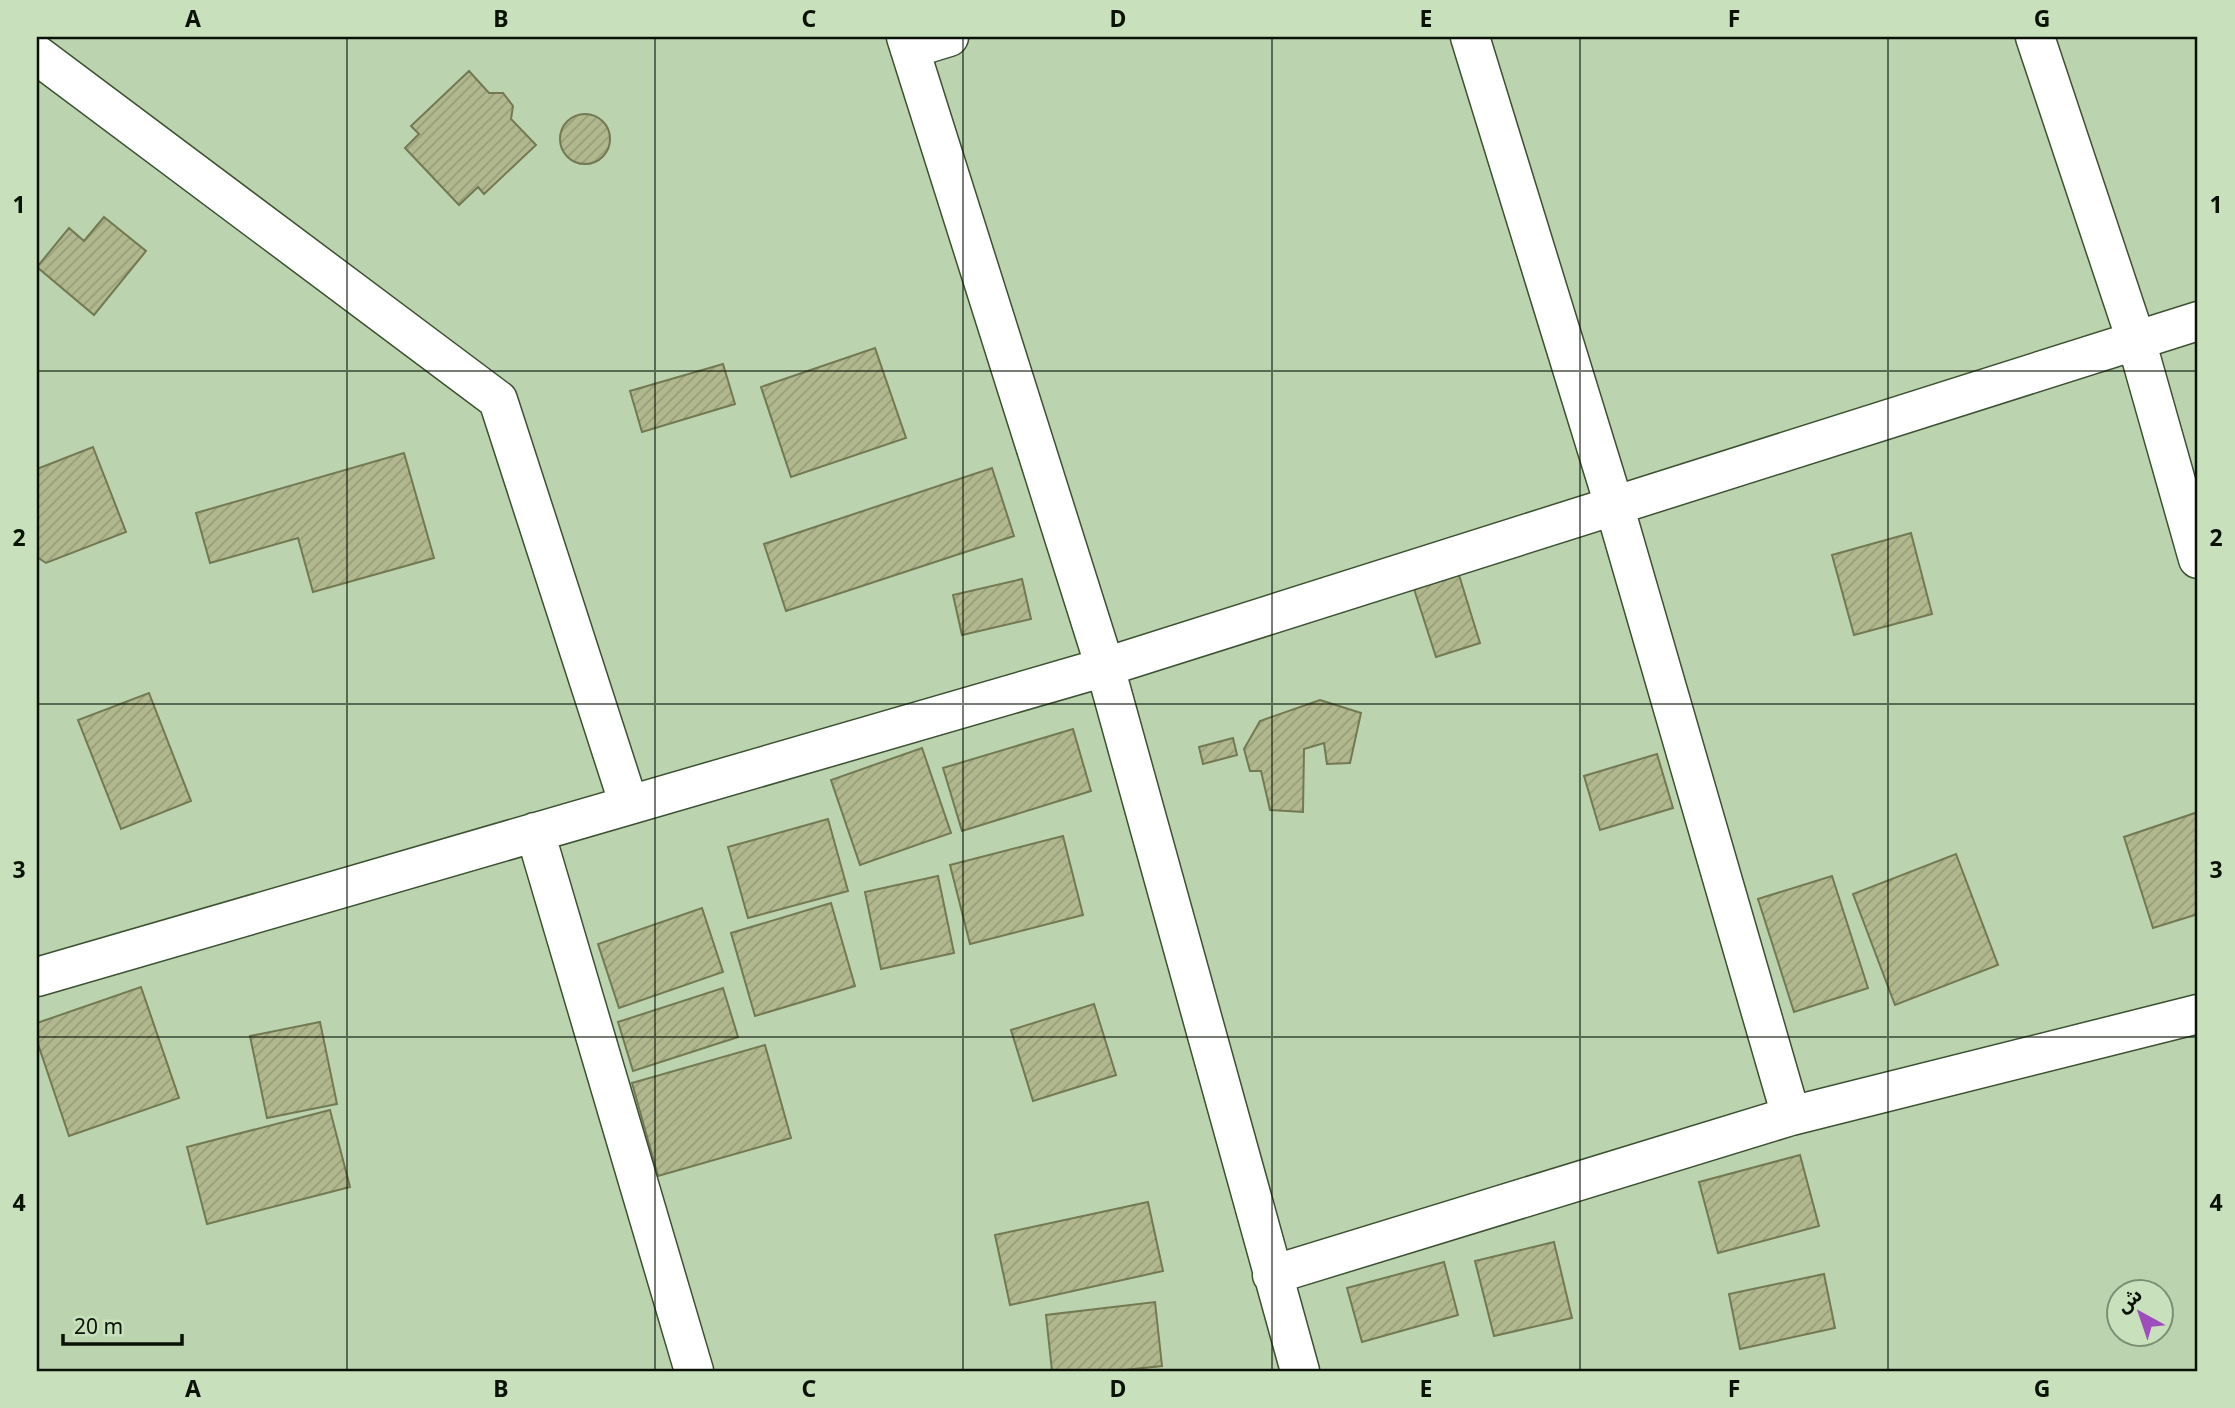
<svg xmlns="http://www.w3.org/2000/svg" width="2235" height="1408" font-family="'Noto Sans','Noto Sans Arabic',sans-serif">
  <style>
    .building { fill: url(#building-hatch); stroke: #737952; stroke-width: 2 }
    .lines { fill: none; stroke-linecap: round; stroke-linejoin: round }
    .minor-casing { stroke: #3c5131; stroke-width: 41 }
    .minor { stroke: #fff; stroke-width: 38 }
    .grid { fill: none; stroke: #0a1206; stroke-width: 2; stroke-opacity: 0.55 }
    .neatline { fill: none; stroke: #0a1206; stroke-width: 2.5 }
    .grid-label { font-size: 23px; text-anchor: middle; font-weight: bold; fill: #0a1206 }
  </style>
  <defs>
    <pattern id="building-hatch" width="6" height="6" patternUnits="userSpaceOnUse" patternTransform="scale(1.75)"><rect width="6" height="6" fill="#b1b88e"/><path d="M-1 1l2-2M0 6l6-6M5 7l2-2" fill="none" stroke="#979d79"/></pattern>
  </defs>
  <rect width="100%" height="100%" fill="#bbd4af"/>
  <path class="building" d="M469,71L489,93H503L513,106L511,119L536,145L484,194L478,187L459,205L405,148L419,134L411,126Z
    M560 139a25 25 0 1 1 50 0a25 25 0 1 1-50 0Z
    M104,217L146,251L94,315L37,267L69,228L84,241Z
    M875,348L906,438L791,477L761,387Z
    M723,364L735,404L642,432L630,391Z
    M93,447L126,532L46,563L37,557V469Z
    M404,453L434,558L313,592L298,538L210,563L196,513Z
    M992,468L1014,536L786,611L764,544Z
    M1911,533L1932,614L1854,635L1832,555Z
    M1459,575L1480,643L1436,657L1414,589Z
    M1022,579L1031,619L962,635L953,595Z
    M149,693L191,801L121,829L78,720Z
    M1320,700L1361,713L1350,763L1327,764L1324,743L1304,749L1303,812L1270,810L1261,771H1250L1244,749L1260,721Z
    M1073,729L1091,791L962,831L943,768Z
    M1233,738L1237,755L1203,764L1199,747Z
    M922,748L951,833L860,865L831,780Z
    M1657,754L1673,808L1600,830L1584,776Z
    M2198,812V914L2153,928L2124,837Z
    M828,819L848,891L748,918L728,847Z
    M1063,836L1083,915L970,944L950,865Z
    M1956,854L1998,965L1895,1005L1853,894Z
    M938,876L954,953L881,969L865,892Z
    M1832,876L1868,988L1794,1012L1758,899Z
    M831,903L855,986L755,1016L731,933Z
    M702,908L723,972L619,1008L598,944Z
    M141,987L179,1098L69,1136L37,1041V1023Z
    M723,988L738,1037L633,1071L618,1022Z
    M1094,1004L1116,1075L1033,1101L1011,1030Z
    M320,1022L337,1104L267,1118L250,1036Z
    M765,1045L791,1138L658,1176L632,1083Z
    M330,1110L350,1187L207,1224L187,1147Z
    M1800,1155L1819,1226L1718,1253L1699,1182Z
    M1148,1202L1163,1271L1010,1305L995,1235Z
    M1554,1242L1572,1318L1494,1336L1475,1261Z
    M1444,1262L1458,1315L1362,1342L1347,1288Z
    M1824,1274L1835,1328L1740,1349L1729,1294Z
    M1155,1302L1162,1366L1114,1371H1052L1046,1315Z"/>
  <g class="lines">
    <g class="minor-casing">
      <path id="minor" d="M906,37L1105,667L1300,1371
        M1470,37L1614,505L1791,1116
        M2035,37L2136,340L2198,559
        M910,49L949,37
        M37,55L498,400L629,805
        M535,832L694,1371
        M37,977L1105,667L2198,321
        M1272,1275L1791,1116L2198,1014"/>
    </g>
    <use href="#minor" class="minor"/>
  </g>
  <path class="grid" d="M347,37V1371M655,37V1371M963,37V1371M1272,37V1371M1580,37V1371M1888,37V1371M37,371H2198M37,704H2198M37,1037H2198"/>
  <rect width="2235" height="1408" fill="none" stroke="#c8e1bc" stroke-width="77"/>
  <g transform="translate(2140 1313) rotate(320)"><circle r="33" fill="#c8e1bc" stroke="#7c8e73" stroke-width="2"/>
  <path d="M0-5L12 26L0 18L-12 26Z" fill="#9e4dbd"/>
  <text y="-10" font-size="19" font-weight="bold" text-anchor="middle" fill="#0a1206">ش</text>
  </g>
  <path d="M63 1334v10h119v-10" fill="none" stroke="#0a1206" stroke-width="3.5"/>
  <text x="74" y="1334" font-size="21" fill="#0a1206" stroke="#c8e1bc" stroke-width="5" paint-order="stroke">20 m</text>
  <rect x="38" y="38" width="2158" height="1332" class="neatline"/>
  <g class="grid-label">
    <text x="193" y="27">A</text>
    <text x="501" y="27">B</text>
    <text x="809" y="27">C</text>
    <text x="1118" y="27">D</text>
    <text x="1426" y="27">E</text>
    <text x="1734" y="27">F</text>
    <text x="2042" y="27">G</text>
    <text x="19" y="213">1</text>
    <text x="2216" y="213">1</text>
    <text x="19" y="546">2</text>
    <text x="2216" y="546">2</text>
    <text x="19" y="878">3</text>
    <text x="2216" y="878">3</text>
    <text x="19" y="1211">4</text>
    <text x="2216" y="1211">4</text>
    <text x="193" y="1397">A</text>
    <text x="501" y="1397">B</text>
    <text x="809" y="1397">C</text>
    <text x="1118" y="1397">D</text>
    <text x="1426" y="1397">E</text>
    <text x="1734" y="1397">F</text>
    <text x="2042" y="1397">G</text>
  </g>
</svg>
